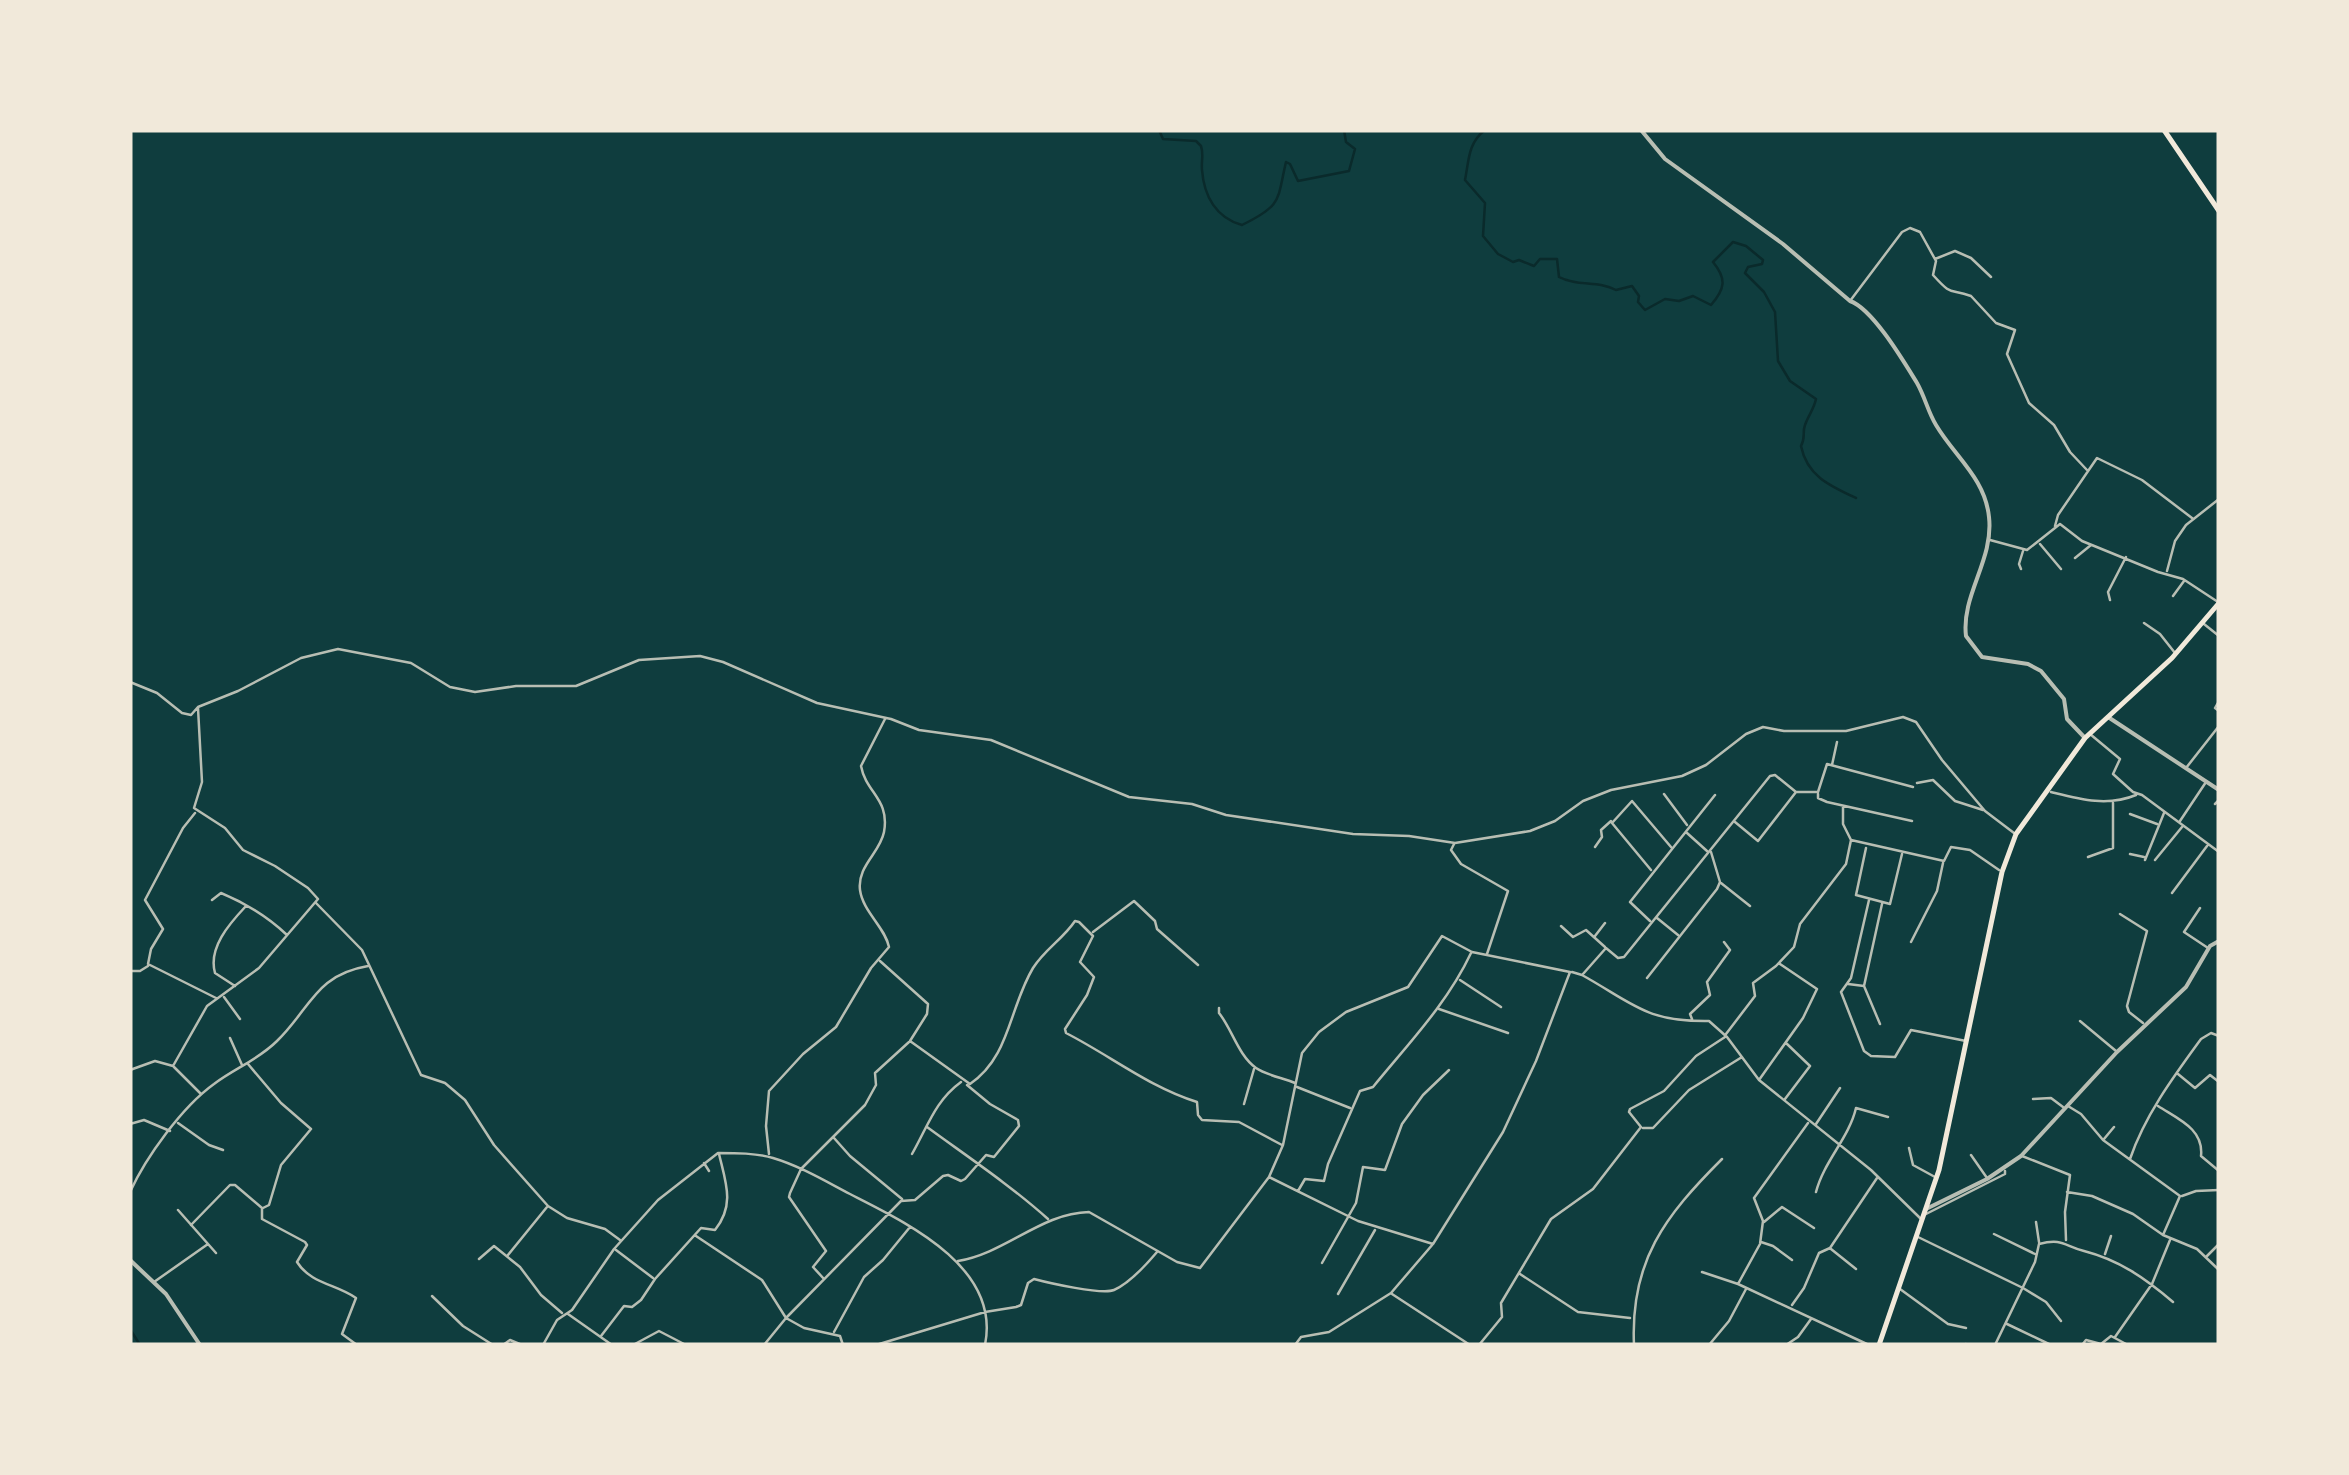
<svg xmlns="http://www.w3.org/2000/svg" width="2349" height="1475" font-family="Manrope,sans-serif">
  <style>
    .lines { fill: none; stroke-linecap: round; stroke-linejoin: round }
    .stream { stroke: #0a2a2b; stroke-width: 2.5 }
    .minor { stroke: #b8beb3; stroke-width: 2.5 }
    .tertiary { stroke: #b8beb3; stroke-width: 4 }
    .trunk { stroke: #f1e9da; stroke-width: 5 }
  </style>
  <rect width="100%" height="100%" fill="#0f3d3e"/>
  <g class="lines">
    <path class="stream" d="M1159,130L1163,139L1196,141L1201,146C1204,155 1201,161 1202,170C1204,196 1216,218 1242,225C1283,205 1277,200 1286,162L1290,164L1298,181L1349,171L1355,149L1346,142L1344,130
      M1485,130C1468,143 1469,160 1465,180L1485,203L1483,236L1498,254L1513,262L1519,260L1534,266L1540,259H1557L1559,277C1578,287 1598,280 1616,290L1632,286L1639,296L1638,302L1645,310L1665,299L1679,301L1693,296L1711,305C1725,289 1727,279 1713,262L1733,242L1746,246L1763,260L1762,264L1748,267L1745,273L1764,292L1775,312L1778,361L1790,381L1816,399C1814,409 1808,416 1805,425C1802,433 1806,437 1801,446C1807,476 1830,486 1856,498
      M130,1329L140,1345"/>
    <path class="minor" d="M1935,259L1955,251L1971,258L1991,277
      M1850,301L1902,232L1910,228L1920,232L1936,261L1933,275C1953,297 1948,288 1971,296L1996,323L2015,330L2007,354L2029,403L2054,425L2070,452L2087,470
      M2055,526L2058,515L2097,458L2142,480L2192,518
      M1990,540L2027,550L2060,524L2082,541L2158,572L2183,579L2218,602
      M2040,544L2061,569
      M2075,558L2091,545
      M2021,569L2019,564L2023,551
      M2167,571L2175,541L2186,525L2219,499
      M2173,596L2184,581
      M2110,600L2108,592L2126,557
      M2144,623L2160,634L2175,653
      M2204,624L2219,636
      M130,682L157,693L182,713L191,715L198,707L238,691L301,658L338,649L411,663L450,687L475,692L516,686H576L639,660L700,656L723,662L817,703L891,719L919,730L991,740L1129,797L1192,804L1226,815L1353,834L1409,836L1455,843L1530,831L1555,821L1583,801L1611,790L1682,776L1706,765L1746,734L1763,727L1784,731H1846L1903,717L1916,722L1942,760L1985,811L2014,833
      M2219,701L2215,708L2219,711
      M2090,734L2120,759L2113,774L2133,792L2142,795L2219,852
      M1832,765L1837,742
      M2186,768L2219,726
      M1917,783L1933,780L1955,801L1983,810
      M2051,792C2079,799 2107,807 2136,795
      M1664,794L1687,825
      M1818,794V798L1827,802L1912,821
      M2215,804L2219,800
      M1843,806V824L1851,840L1944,861L1951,847L1970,850L1999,870
      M195,813L183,828L145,900L163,929L151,949L148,964L216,998
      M2130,814L2157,824
      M2180,821L2206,782
      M1735,822L1758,841L1796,792H1818L1827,764L1913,787
      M1687,833L1707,851
      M1454,844L1451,850L1461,864L1508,891L1487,954
      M1595,847L1602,837L1601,830L1611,821
      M1866,848L1856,895L1890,904L1902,854
      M2130,854L2144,857
      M2088,857L2113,848V803
      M2145,860L2164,813
      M2155,860L2182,827
      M1651,870L1612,823L1632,801L1671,847
      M1721,883L1750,906
      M2172,893L2207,846
      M212,900L221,893C245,903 268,917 287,935
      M1869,900L1851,978L1841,992L1864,1051L1871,1056L1895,1057L1911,1030L1966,1041
      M316,903L362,950L421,1075L445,1083L465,1100L494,1145L548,1206L567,1218L605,1229L620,1240
      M2200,908L2184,932L2208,948
      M2120,914L2147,931L2127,1006L2129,1012L2143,1023
      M1657,918L1678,935
      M1650,921L1630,902L1715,795
      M1561,926L1573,937L1586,930L1605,947
      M1093,932L1134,901L1155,921L1157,929L1198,965
      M1595,936L1605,923
      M1911,942L1937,891L1943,863
      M880,961L928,1004L927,1014L910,1041L970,1084C1010,1057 1009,1008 1033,968C1045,949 1063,939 1075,921L1079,922L1093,936L1080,962L1094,977L1087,995L1065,1029L1066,1033C1111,1056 1149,1087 1197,1102L1198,1115L1202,1120L1239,1122L1282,1145
      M130,971H140L148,966
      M1572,972L1582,975C1634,1004 1646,1022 1709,1021L1727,1037L1759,1080L1871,1170L1921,1219
      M1583,974L1606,948L1618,958L1624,957L1770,776L1775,775L1796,792
      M1647,978L1717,889L1720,882L1711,852
      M1460,980L1501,1007
      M1848,984L1864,986
      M235,986L215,973C208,948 229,924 246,906
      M224,997L240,1019
      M1219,1008V1013C1232,1029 1238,1055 1256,1068C1266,1075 1283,1078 1295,1083
      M1439,1009L1508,1033
      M1692,1019L1690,1014L1710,995L1707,982L1730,950L1724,942
      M2080,1021L2116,1051
      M1880,1024L1864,986L1882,904
      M1726,1034L1755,996L1753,983L1776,966L1794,947L1800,924L1846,864L1851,840
      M230,1038L242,1065
      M248,1064L281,1103L311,1129L281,1165L269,1205L263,1208
      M174,1067L200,1093
      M130,1070L155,1061L173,1066L207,1006L259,968L318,899L308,888L275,866L243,850L225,828L194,808L202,782L198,708
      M2178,1074L2195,1088L2210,1075L2219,1082
      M1759,1080L1803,1018L1817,989L1780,964
      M1297,1087L1350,1108
      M1785,1099L1810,1066L1786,1043
      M2033,1099L2051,1098L2063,1107
      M1244,1104L1254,1069
      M2068,1106L2081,1114L2103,1140L2180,1196L2163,1235
      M2158,1106C2178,1119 2204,1129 2201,1156L2219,1171
      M178,1123L209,1145L223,1150
      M130,1124L144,1120L170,1131
      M1816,1124L1840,1088
      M927,1127C968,1157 1010,1185 1048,1219
      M1643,1128H1653L1689,1090L1742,1057
      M834,1138L850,1156L902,1199
      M2104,1139L2114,1127
      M1909,1148L1913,1165L1935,1177
      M769,1154L766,1126L769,1091L803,1054L836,1027L871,968L889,947C885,927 863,912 860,890C857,866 880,853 884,832C890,799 866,793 861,766L885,719
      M912,1154C928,1126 935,1101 961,1082
      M1971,1155L1987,1178
      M2022,1156L2070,1175L2065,1212L2066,1240
      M2130,1159C2145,1115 2174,1076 2201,1039L2211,1033L2219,1036
      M704,1163L709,1171
      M1298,1191L1305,1179L1324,1181L1328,1164L1360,1091L1373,1087C1408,1044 1447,1004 1471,953
      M130,1192C146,1157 182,1107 214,1084C235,1068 258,1060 277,1041C311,1008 315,975 368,966
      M1816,1192C1824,1161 1849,1138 1856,1108L1888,1117
      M2067,1192L2092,1196L2133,1214L2163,1235L2197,1249L2219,1270
      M2182,1196L2196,1191L2219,1190
      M178,1210L216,1253
      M1926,1214L2005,1174V1171
      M1764,1222L1782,1207L1814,1228
      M2036,1222L2039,1242
      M191,1225L230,1185H235L262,1208V1219L305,1242L307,1245L297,1262C311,1284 336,1284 356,1298L342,1334L357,1345
      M1994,1234L2035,1254
      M696,1236L762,1280L786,1318L804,1328L840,1336L843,1345
      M1918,1237L2023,1288L2046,1302L2061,1321
      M1761,1242L1773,1246L1792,1260
      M1831,1249L1856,1269
      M616,1250L653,1278
      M2105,1254L2111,1236
      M508,1255L547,1207
      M2206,1257L2219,1244
      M479,1259L494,1246L520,1267L541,1295L562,1313
      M958,1261C1006,1253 1041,1213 1089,1212L1177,1262L1200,1268L1269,1177
      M1322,1263L1356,1203L1363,1167L1385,1170L1402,1124L1423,1095L1449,1070
      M1702,1272L1738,1284L1869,1345
      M1520,1274L1578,1312L1630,1318
      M824,1279L813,1267L826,1251L789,1197L790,1193L801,1169L865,1105L876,1085L875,1073L909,1042
      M154,1282L208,1244
      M1738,1284L1760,1244L1763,1221L1754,1198L1808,1123
      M1900,1289L1948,1324L1966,1328
      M1338,1294L1375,1230
      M1392,1294L1470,1345
      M432,1296L463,1326L493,1345
      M1792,1305L1804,1288L1819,1253L1830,1248L1877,1178
      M568,1314L612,1345
      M2007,1324L2051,1345
      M834,1332L864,1277L883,1260L910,1227
      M601,1336L624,1306L632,1307L641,1300L655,1279L701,1228L715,1230C735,1205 726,1183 719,1154
      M2115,1337L2152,1284L2170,1240
      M1966,1344L1968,1345
      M503,1345L510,1340L522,1345
      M543,1345L557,1320L572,1310L614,1249L658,1200L718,1153C736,1153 756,1153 773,1158C800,1166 825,1181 850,1194C907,1223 1001,1267 985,1345
      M633,1345L659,1331L686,1345
      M764,1345L786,1318L901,1201L915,1200L943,1176L948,1175L961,1181L965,1179L986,1155L994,1157L1019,1126L1018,1120L990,1104L967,1085
      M876,1345L985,1312L1016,1307L1021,1305L1028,1283L1034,1279C1049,1283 1102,1295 1114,1290C1130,1283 1146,1265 1157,1252
      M1295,1345L1301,1337L1329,1332L1391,1293L1433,1244L1503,1132L1536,1061L1570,972L1472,952L1442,936L1408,987L1346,1012L1319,1032L1302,1053L1283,1145L1269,1177L1358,1221L1433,1244
      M1479,1345L1502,1317L1501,1303L1551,1219L1593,1189L1641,1127L1629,1112L1630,1109L1664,1091L1696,1056L1725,1037
      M1634,1345C1630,1261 1665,1216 1722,1159
      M1709,1345L1729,1321L1746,1289
      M1786,1345L1798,1337L1811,1319
      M1995,1345L2035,1262L2039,1244C2063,1238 2064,1246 2084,1251C2119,1260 2145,1278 2173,1302
      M2082,1345L2086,1340L2101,1344L2111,1336L2128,1345"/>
    <path class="tertiary" d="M1641,130L1665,159L1783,244L1850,301C1873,309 1904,362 1917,383C1925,397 1928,412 1936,425C1955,457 1985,478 1989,517C1994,560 1961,595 1966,636L1982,657L2028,664L2041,671L2064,699L2067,719L2085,738
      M2108,717L2219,790
      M1926,1209L1987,1179L2021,1156L2117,1052L2186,987L2210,946L2219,941
      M130,1260L166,1294L200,1345"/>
    <path class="trunk" d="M2164,130L2219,211
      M1879,1345L1939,1170L2002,872L2016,834L2085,738L2172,658L2219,603"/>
  </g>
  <rect width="2349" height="1475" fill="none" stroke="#f1e9da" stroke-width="265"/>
</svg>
